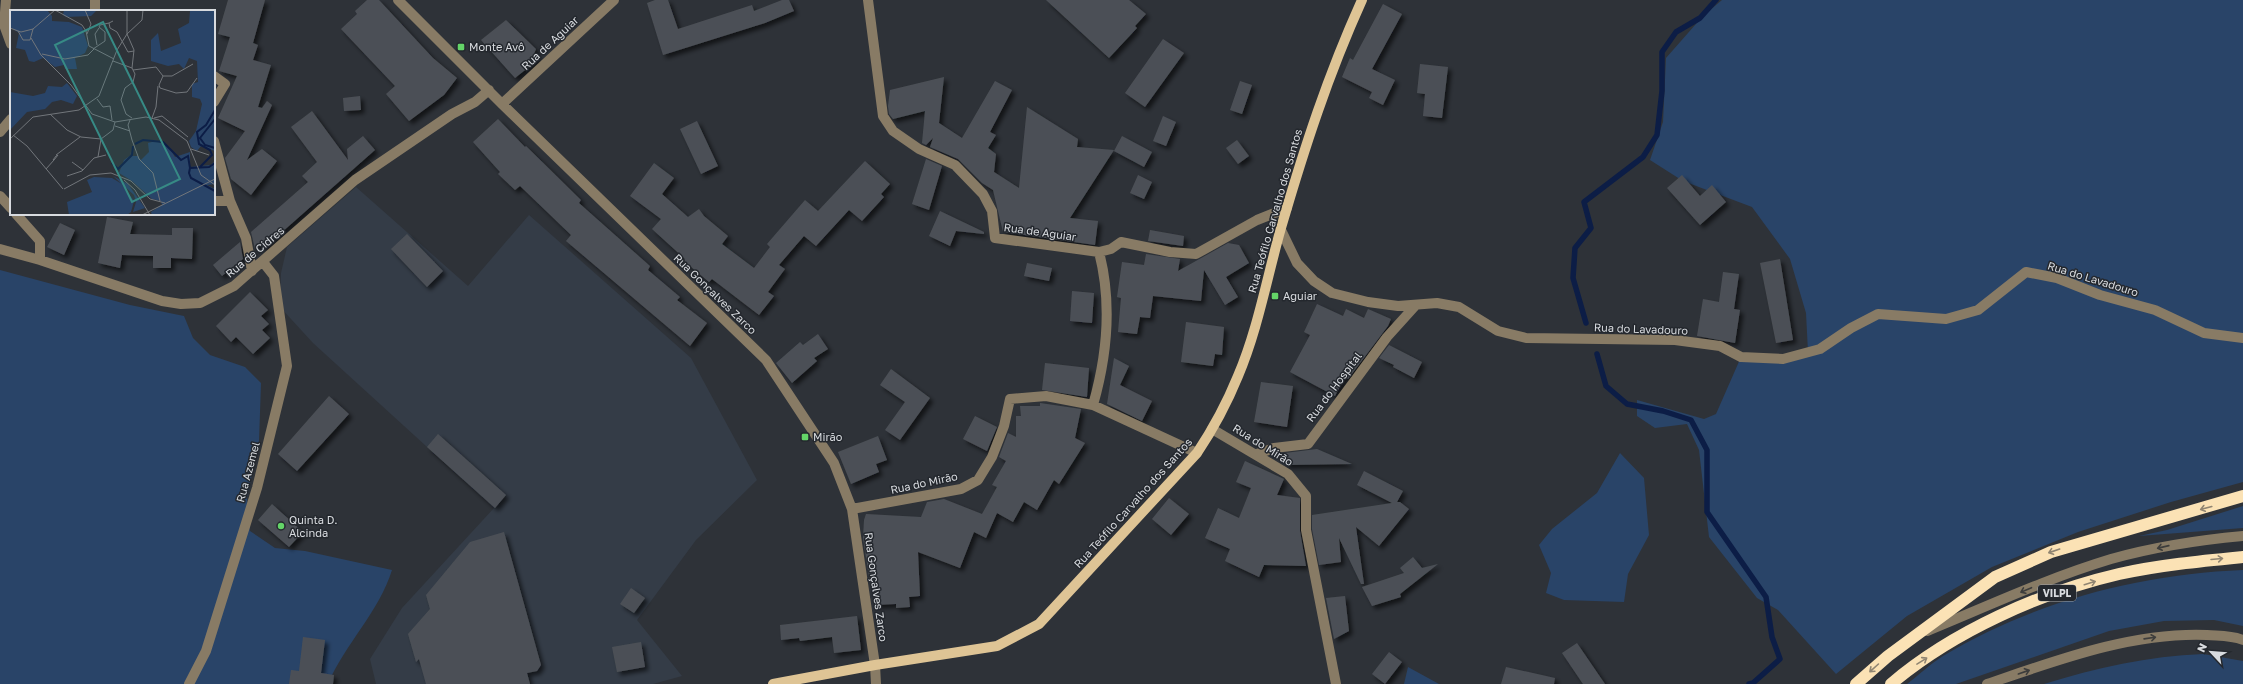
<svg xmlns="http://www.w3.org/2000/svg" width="2243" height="684" font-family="'Golos Text',sans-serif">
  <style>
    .built { fill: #343c47 }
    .green { fill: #294468 }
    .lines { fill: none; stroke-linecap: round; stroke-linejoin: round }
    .stream { stroke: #0c1d46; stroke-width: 5.5 }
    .building { fill: #4c5056; filter: url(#shadow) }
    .minor { stroke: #887b65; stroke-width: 10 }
    .major { stroke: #dec495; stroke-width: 10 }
    .highway { stroke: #fbe2b5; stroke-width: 12 }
    .oneway { stroke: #908572 }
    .oneway2 { stroke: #3d3d3c }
    .poi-dot { fill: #64d468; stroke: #24282e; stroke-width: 1.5 }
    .labels { text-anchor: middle; stroke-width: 3; stroke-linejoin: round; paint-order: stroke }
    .shield { fill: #24282e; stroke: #a2a5aa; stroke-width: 1 }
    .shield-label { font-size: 10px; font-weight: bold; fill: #d8dbdf }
    .street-label { font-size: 11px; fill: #d8dbdf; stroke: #24282e }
    .poi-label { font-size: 11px; fill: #d8dbdf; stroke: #24282e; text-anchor: start }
    .inset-river { fill: none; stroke: #0c1d46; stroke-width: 2 }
    .inset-road { fill: none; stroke: #72767b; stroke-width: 1 }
    .view { fill: #378a85; fill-opacity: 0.15; stroke: #378a85; stroke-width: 2 }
    .inset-edge { fill: none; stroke: #d8dbdf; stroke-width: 2 }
  </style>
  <defs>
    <filter id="shadow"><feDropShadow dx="3.5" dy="3.5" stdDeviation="2" flood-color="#0009"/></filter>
  </defs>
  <rect width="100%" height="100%" fill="#2e3238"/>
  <path class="built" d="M356,187L468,286L529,215L691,358L757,480L696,540L637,620L682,676L653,684H376L370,659L402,608L494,508L313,343L280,307L281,273L287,247Z"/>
  <path class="green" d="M1722,0H2243V482L2171,502L2078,532L1992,567L1907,616L1836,674L1778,610L1757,598L1709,537L1699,450L1687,424L1655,428L1637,416V400L1704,419L1716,414L1741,357L1783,359L1808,352L1806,313L1790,259L1752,207L1683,181L1650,160L1663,122L1666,58L1703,16Z
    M0,270L130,305L184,316L193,338L210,355L245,367L261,383L259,442L247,497L250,531L275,548L305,551L392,570C379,612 345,644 328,684H0Z
    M1620,453L1644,478L1649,535L1628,574L1624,602L1564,600L1546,593L1551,573L1539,545L1552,529L1597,493Z
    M2243,506V528L2139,536L2167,530Z
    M2243,570V626L2214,620L2164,621L2109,631L1956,684H1907C1919,675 1930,664 1943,656C2033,602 2139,574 2243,570Z
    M2203,654L2243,661V684H2044C2096,668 2148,656 2203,654Z
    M1408,667L1439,684H1404Z"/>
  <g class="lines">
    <path class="stream" d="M1586,323L1573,278L1575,248L1591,228L1584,202L1643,157L1657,135L1662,91V52L1676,32L1700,18L1716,0
      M1597,354L1606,386L1627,404L1663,411L1691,420L1707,450V512L1766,597L1772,637L1780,659L1753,683L1749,684"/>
  </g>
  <path class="building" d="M228,0H265L253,43L258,45L253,60L271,65L258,107L262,108L267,101L272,105L247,160L262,149L277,161L251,195L231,179L225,158L245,131L218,118L237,76L219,71L230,37L218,34Z
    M367,0H379L433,58L457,78L444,95L409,121L386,94L395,86L341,29L357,14L355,11Z
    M655,0H668L678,29L752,5L754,11L782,0H789L794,11L765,23L663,55L647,3Z
    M1046,0H1129L1146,14L1135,26L1137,28L1109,58Z
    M1383,4L1402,14L1372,69L1395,80L1383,105L1369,98L1372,92L1342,77L1350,58L1353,60Z
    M506,20L536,49L534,54L539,59L515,78L481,40Z
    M1163,39L1184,53L1145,107L1125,93Z
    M1420,64L1448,67L1442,118L1423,116L1425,94L1417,93Z
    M944,77L939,123L962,138L995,81L1012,90L990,132L996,135L988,148L996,154L994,172L1019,188L1027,107L1078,139L1077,147L1114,150L1070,218L1098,221L1095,245L1003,232L993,190L982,183L958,159L930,147L933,138L926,145L922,143L925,111L893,119L889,114L888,106L890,90Z
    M1240,81L1252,85L1242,114L1230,110Z
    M360,96L361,110L344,111L343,98Z
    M312,111L348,160L347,149L363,136L375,150L264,248L260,245L255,249L251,232L308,182L302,176L317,162L291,127Z
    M1163,116L1176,122L1166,146L1153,141Z
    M498,119L525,147L526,146L581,200L579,203L650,266L648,270L680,297L677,300L707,323L690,346L566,241L571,235L520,186L515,190L498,174L500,172L473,142Z
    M697,121L718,166L701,174L680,129Z
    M1122,136L1152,152L1144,167L1114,151Z
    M1237,140L1249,156L1238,164L1226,148Z
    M926,159L942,166L929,210L912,204Z
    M865,161L890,184L881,194L884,197L862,221L849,210L816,246L804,236L779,265L785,269L768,292L774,296L759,315L712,279L709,282L684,261L685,259L652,229L661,219L630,196L654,163L674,178L662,194L688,217L699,209L704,216L728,236L722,244L754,268L770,247L767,244L805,200L818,211Z
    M1138,175L1152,182L1144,199L1130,193Z
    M1682,175L1700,196L1712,185L1726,202L1700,225L1667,188Z
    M940,211L984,232V234L956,231L950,246L929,236Z
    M107,217L133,222L130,234L172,235V228H193L192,259L171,258V268H153V256L122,255L120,268L98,263Z
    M60,223L75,230L64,255L47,247Z
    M1150,230L1184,236L1183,246L1148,241Z
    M407,234L443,271L427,287L391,249Z
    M240,242L243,259L222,276L213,265Z
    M1228,243L1239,245L1249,263L1226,277L1238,297L1225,305L1204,270L1201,301L1153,296L1150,318L1140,317L1137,334L1118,332L1121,298L1117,297L1122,262L1144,265L1146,254L1180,259L1178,271Z
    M1780,259L1793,340L1776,343L1760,263Z
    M1027,263L1052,268L1049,281L1024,276Z
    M1723,272L1739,274L1734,309L1740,310L1735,343L1697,336L1703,299L1719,302Z
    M1072,291L1094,293L1092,323L1070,321Z
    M250,292L268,310L261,316L269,324L262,330L270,338L253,354L236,337L231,342L216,326Z
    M1317,304L1343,316L1346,309L1364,318L1368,309L1391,319L1388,326L1348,379L1345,377L1335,396L1290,372L1310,335L1304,332Z
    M1186,322L1224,327L1222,355L1215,354L1213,366L1181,362Z
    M818,334L828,349L814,358L817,361L792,383L776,363L800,342L803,345Z
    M1389,345L1422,362L1414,378L1393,367L1394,365L1379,358Z
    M1114,358L1129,366L1120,385L1152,401L1142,421L1107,404Z
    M1045,363L1089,368L1087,397L1042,390Z
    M891,369L930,398L900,440L885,430L905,402L880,385Z
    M1261,382L1293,386L1287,427L1254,422Z
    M329,396L349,414L297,471L278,454Z
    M1040,403L1081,409L1075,438L1085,443L1059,484L1054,480L1037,510L1024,502L1013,522L997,513L986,538L974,532L960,568L918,552L920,596L909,597L910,607L896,608V604L875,605L873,583H870L863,538L864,520L866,514L921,517L927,502L944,499L982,514L997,487L992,485L1006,461L999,457L1008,433L1016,437V416H1021L1020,406H1040Z
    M975,416L997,427L987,451L963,439Z
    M438,434L506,495L495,508L427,447Z
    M878,436L887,460L876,464L879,472L851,484L838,452Z
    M1317,449L1352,464L1285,465V453Z
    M1245,461L1284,479L1277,495L1300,498V531L1306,566L1264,565L1259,577L1225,561L1230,549L1205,538L1218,508L1239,518L1251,488L1236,482Z
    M1364,471L1403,491L1397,502H1400L1409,509L1379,546L1356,527L1364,584H1361L1339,538L1341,562L1319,565L1312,529V515L1392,503L1357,485Z
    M1169,498L1189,514L1171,535L1152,519Z
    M272,504L303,532L289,547L258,520Z
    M504,532L541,665L537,671L527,673L530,684H426L419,659L416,662L408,634L430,609L426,595L470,542Z
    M1413,557L1422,568L1438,564L1400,594L1401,597L1372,606L1362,587L1404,573L1400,568Z
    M631,588L645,598L634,613L620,604Z
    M1345,596L1349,631L1334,639L1326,598Z
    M857,616L861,650L834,653L832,637L800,641L799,638L781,640L780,625Z
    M303,637L325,640L321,673L334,675L333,684H289L291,670L299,671Z
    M641,642L645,667L617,672L612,647Z
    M1577,643L1605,684H1583L1562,653Z
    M1389,652L1402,662L1385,684L1372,674Z
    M1506,667L1555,678L1554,684H1501Z"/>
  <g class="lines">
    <path class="minor" d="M6,0L4,25L11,44
      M398,0L502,104L766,360L834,463L852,509L875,665L876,684
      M868,0L883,116L893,131L919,149L955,165L983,194L992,211L995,238L1099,252L1111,249L1121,242L1170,252L1196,254L1257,220L1287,208
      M95,11V0
      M214,76L225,84L214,102
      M502,104L614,0
      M0,132L11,119
      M214,141L230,201L246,238L252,271
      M0,196L11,208
      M214,201H230
      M16,214L40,241V260
      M1281,230L1297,263L1314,281L1332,293L1368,302L1398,306L1437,303L1459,307L1498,331L1526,338L1675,340L1720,346L1741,357L1783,359L1820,349L1851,328L1878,314L1946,319L1978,310L2026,272L2057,278L2100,295L2155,310L2204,333L2243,338
      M0,249L40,260L162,301L181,304L200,303L234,286L355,180L452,114L475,102L489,90
      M1093,405C1107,356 1112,302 1099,252
      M1212,429L1288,474L1306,496V530L1336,684
      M1257,454L1274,448L1308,444L1387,337L1415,306
      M852,509L961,489L978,480L992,457L1004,426L1010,399L1046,396L1093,405L1197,453
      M1927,631C1988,606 2048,578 2111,559C2154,547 2199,540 2243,536
      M189,684L206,651L257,488L287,366L274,276L263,262
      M1987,684C2058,660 2132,632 2207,635C2219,636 2231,635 2243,640"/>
    <path class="major" d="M773,684L875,665L997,646L1039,624L1197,453C1213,429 1227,403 1238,376C1258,329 1267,277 1281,228C1304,149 1328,75 1362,0"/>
    <path class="highway" d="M1856,684L1888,656L1995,577L2051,552L2243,496
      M1891,684C1952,632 2041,592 2119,574C2160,565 2202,561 2243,557"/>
  </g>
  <defs><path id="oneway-shaft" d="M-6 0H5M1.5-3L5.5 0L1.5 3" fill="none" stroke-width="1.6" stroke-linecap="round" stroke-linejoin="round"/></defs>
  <g class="oneway">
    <use href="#oneway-shaft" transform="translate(2206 508) rotate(165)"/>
    <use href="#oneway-shaft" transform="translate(2054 551) rotate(161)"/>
    <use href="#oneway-shaft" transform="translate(2217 559) rotate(-5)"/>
    <use href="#oneway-shaft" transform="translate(2090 583) rotate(-17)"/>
    <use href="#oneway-shaft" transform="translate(1922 661) rotate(-32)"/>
    <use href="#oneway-shaft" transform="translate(1874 668) rotate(138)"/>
  </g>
  <g class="oneway2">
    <use href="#oneway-shaft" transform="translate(2163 547) rotate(167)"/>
    <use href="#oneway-shaft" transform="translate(2026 590) rotate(157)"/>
    <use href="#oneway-shaft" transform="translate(2150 638) rotate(-8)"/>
    <use href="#oneway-shaft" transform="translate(2024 672) rotate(-19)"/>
  </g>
  <g class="poi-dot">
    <rect x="457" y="43" width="8" height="8" rx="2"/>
    <rect x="1271" y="292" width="8" height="8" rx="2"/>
    <rect x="801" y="433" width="8" height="8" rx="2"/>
    <circle cx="281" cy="526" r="4"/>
  </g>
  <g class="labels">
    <rect class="shield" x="2038" y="585" width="38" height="16" rx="3"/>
    <g class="shield-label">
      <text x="2057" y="597">VILPL</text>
    </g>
    <g class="street-label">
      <text transform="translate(550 43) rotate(-43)" y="4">Rua de Aguiar</text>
      <text transform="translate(1275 211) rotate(-74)" y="4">Rua Teófilo Carvalho dos Santos</text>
      <text transform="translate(1040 232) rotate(8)" y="4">Rua de Aguiar</text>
      <text transform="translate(255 252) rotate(-40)" y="4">Rua de Cidres</text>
      <text transform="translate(2093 279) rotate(17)" y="4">Rua do Lavadouro</text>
      <text transform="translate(715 294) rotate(44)" y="4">Rua Gonçalves Zarco</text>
      <text transform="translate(1641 329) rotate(2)" y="4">Rua do Lavadouro</text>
      <text transform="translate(1334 387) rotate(-53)" y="4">Rua do Hospital</text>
      <text transform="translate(1263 445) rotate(32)" y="4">Rua do Mirão</text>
      <text transform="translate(248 472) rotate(-75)" y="4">Rua Azemel</text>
      <text transform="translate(924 483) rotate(-12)" y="4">Rua do Mirão</text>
      <text transform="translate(1133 503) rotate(-48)" y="4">Rua Teófilo Carvalho dos Santos</text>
      <text transform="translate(876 587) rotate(82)" y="4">Rua Gonçalves Zarco</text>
    </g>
    <g class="poi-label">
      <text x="469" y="51">Monte Avô</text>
      <text x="1283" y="300">Aguiar</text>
      <text x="813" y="441">Mirão</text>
      <text x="289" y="524">Quinta D.<tspan x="289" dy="13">Alcinda</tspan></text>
    </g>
  </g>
  <g transform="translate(10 10)">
    <rect width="205" height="205" fill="#2e3238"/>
    <path d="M0,0H37L42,6V11L59,12L72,17L78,36L75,43L65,48L67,59H55L54,55L45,57L33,48L24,52L19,51L15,40L6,38L9,23L0,17ZM54,0H86V1L81,6L56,7L53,5ZM205,0V141L191,136L187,141L181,137L179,131L186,121L192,94L190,89L182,87V74L188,72L187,51L179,48L174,59L169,54L158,56L141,51V30L148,23L151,41L171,33L168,19L179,13L180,1ZM57,73L67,86L63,94L51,90L42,92L35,99L17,102L0,120V82L23,86L35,83L38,76L52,77ZM146,131L159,137L165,147L180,142V157L201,155L205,151V174L197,175L205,179V205H142L141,202L152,195L151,191L142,189L122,171L109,163L114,150L121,145L120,141L122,146H128L131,150L139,142L138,133ZM103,166L118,174L135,198L123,202L126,192L124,185ZM84,167L102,168L112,174L124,191L121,202L117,205H59L57,192L82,182L77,170Z" fill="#294468"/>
    <path class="inset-river" d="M205,109L190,128L195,135L205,138M125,134L133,130L153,132L171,150L178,146L180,158M102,153L108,159L122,145L123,136M205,153L199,157L180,158L179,163L181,168L205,181M190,157L202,145L200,140L189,134L187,122L196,115L205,100"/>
    <path class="inset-road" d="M45,0L72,15L76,21L79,36L104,49M75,0L81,14L77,24M103,11L99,13L100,18L107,22L118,42L124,41M0,18L11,22L23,19M8,21L13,30H20L23,19L45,0M21,28L31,45L61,75L82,104L105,112L136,107L149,110L177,131L191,165L205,175M87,35L85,24L89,18M83,39L95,31V22L89,17L90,15L99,13M32,44L55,49L78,45L84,39M103,51L122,58L125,64L123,72L115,78L111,90L116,104L122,108M122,58L124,40L117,24L132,10L133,0M123,60L146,57L153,66L149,75L150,78L166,83L177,82L187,68M153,66H162L183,54M87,89L93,97L100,96L102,110M40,104L57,120L71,127L91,129L103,120L105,112M142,108L146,97L148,76M144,108L152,106L178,127M120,110L118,115L122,130L129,149L143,163L150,191M105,116L120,121M3,125L17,136L53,179M0,129L23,107L69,100L89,86L107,40L117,24V0M181,139L199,145M46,145L70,127M48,145L44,150H43L46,146ZM88,147L91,129M62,152L73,160M36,159L44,150M57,166L72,161L84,148L96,145M114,170L125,180L140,205M54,179L80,165L101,163L121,171L140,189L155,193M132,205L205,169"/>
    <path class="view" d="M93,12L170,169L122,192L45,35Z"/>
    <rect width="205" height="205" class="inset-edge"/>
  </g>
  <g transform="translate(2211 652) rotate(296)" stroke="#24282e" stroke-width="3" paint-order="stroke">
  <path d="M0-3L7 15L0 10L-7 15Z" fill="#d8dbdf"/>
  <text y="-6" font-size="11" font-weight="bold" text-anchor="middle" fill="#d8dbdf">N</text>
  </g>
</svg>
